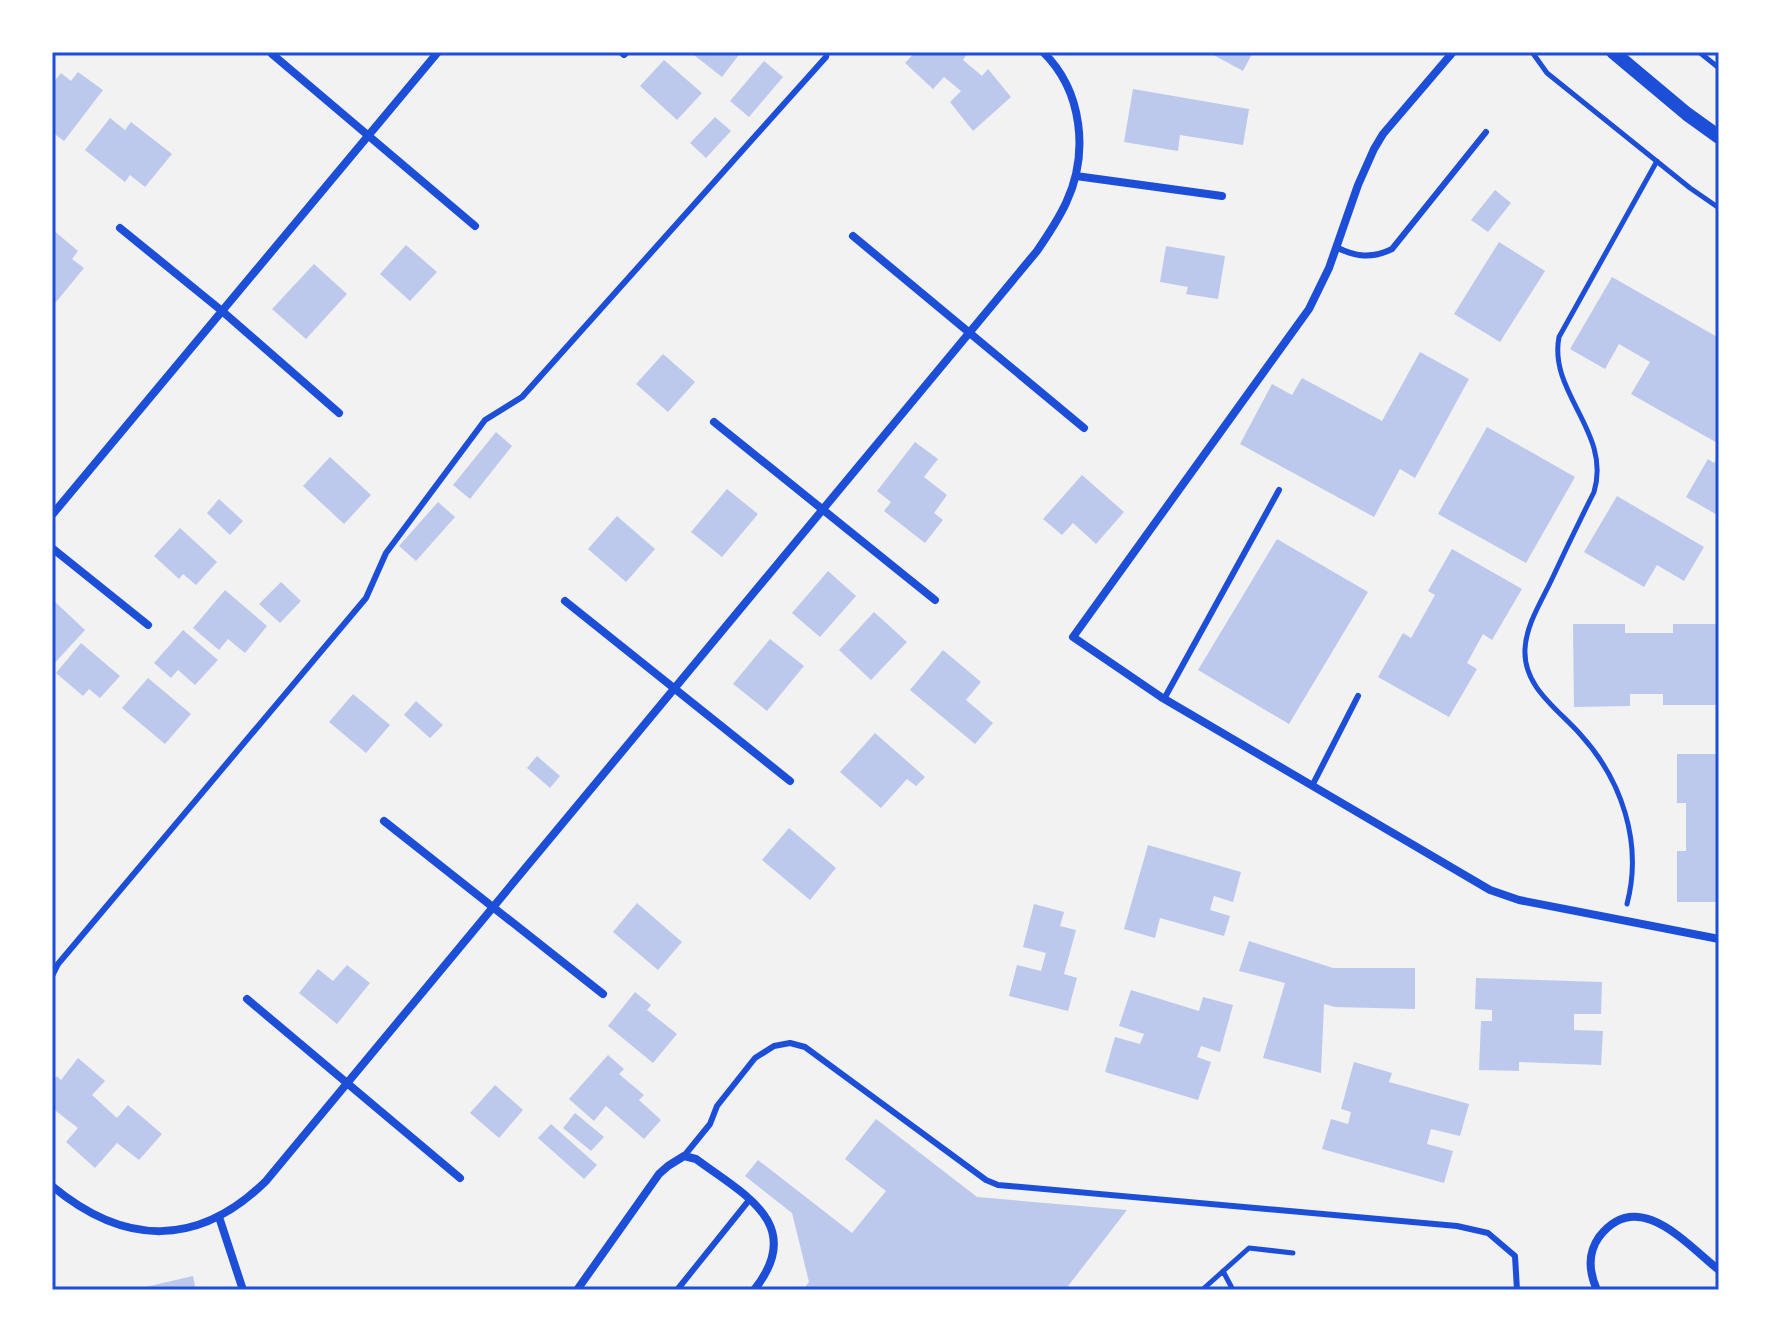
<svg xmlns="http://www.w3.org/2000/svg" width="1771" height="1342" font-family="'PT Sans Narrow',sans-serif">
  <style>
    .building { fill: #bdc9ec }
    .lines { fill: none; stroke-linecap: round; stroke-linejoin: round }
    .path { stroke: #1d4ed8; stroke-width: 5 }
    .service { stroke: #1d4ed8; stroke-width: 6 }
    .minor { stroke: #1d4ed8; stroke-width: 8 }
    .tertiary { stroke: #1d4ed8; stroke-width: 14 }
    .neatline { fill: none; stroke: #1d4ed8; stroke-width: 3 }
  </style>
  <rect width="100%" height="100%" fill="#f2f2f2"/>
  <path class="building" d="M690,52H741L722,77Z
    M915,52H968L963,60L982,76L988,69L1011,97L973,131L950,102L961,91L944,77L933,89L905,63Z
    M1208,52H1253L1243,71Z
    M664,60L702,93L677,120L640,86Z
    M764,61L783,77L749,117L730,101Z
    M78,72L103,90L64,141L52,132V84L61,73L71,81Z
    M1133,89L1249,109L1243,145L1180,135L1178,151L1124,142Z
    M715,117L731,131L706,158L690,143Z
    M110,118L125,130L131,122L172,154L145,187L130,175L125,182L85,150Z
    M1495,190L1511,203L1488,232L1471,220Z
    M52,229L78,251L72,259L84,268L52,307Z
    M1499,242L1545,271L1500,342L1454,314Z
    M406,245L437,272L410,301L380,274Z
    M1166,246L1225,256L1218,299L1186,294L1188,287L1160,282Z
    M314,264L347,294L306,339L272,309Z
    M1612,277L1719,338V444L1631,394L1650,362L1619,344L1605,369L1570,349Z
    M1420,352L1469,379L1415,478L1400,469L1374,517L1240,444L1272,384L1292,395L1302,378L1382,421Z
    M663,354L695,382L668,412L636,384Z
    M1487,427L1575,477L1526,563L1438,514Z
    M496,432L512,446L470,499L453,485Z
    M915,442L938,459L924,477L947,495L934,513L943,520L925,543L884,511L891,502L877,491Z
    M1719,454V516L1686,497L1708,459L1714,463Z
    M330,457L371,495L344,524L303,486Z
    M1082,475L1124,512L1096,544L1073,523L1062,535L1043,519Z
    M727,489L758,514L722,557L691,532Z
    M1617,496L1704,547L1684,581L1657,565L1644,587L1584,552Z
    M219,499L243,521L230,535L207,513Z
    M438,502L455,517L416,561L399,546Z
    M617,516L655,549L626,582L588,549Z
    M180,528L217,562L196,585L183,574L179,579L154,556Z
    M1277,539L1368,592L1289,724L1198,670Z
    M1452,549L1522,589L1492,640L1483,634L1467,663L1477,669L1449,717L1378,677L1403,633L1411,638L1435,595L1428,591Z
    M828,571L856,596L820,637L792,613Z
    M281,582L301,601L280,623L259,604Z
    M225,590L267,626L245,653L228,639L219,650L193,628Z
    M52,599L85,630L52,666Z
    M874,612L907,642L871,680L839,650Z
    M1573,624H1625V633H1673V624H1719V705H1663V694H1630V706L1574,707Z
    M183,630L218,660L195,685L178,670L171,678L154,663Z
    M770,639L804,666L767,711L733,684Z
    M81,643L120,676L100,698L89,689L83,696L56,673Z
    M943,650L981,682L966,700L993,723L975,744L910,690Z
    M148,678L191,714L165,744L122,708Z
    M353,694L390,725L366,753L329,722Z
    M416,701L443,725L430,738L404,715Z
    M875,733L925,777L916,786L907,779L881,808L840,772Z
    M1677,754H1719V902H1677V851H1686V803H1677Z
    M537,756L560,776L550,788L527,768Z
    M789,828L836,868L810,900L762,860Z
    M1148,845L1241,872L1233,902L1214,896L1210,910L1230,916L1224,936L1160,918L1155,938L1124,929Z
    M637,903L682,942L658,970L613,932Z
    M1034,904L1064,912L1060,926L1076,930L1064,974L1077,978L1068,1011L1009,996L1017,965L1041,971L1046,953L1023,947Z
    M1249,941L1333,968H1415V1009L1335,1007L1324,1004L1321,1073L1263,1058L1285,983L1239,971Z
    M347,965L370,983L337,1024L299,993L318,969L333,981Z
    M1476,978L1602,982L1601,1014H1574V1030L1603,1031L1601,1065L1519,1062V1071L1479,1070L1481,1021H1492V1010L1475,1009Z
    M1131,990L1199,1011L1203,997L1233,1005L1220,1052L1201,1046L1197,1057L1211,1062L1198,1100L1105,1072L1115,1037L1140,1044L1144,1034L1119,1026Z
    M635,992L651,1005L647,1010L677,1034L653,1063L608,1026Z
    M608,1055L624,1069L619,1074L644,1095L639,1100L661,1120L644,1139L606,1106L594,1121L569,1099Z
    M78,1058L105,1081L92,1095L117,1118L128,1105L162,1134L139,1160L117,1143L95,1168L66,1142L78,1128L52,1108V1082L57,1076L61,1080Z
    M1354,1062L1392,1073L1389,1082L1469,1104L1460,1136L1431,1129L1427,1144L1453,1151L1444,1183L1322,1149L1331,1119L1348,1124L1351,1112L1341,1109Z
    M495,1085L523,1110L499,1138L470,1113Z
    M575,1113L604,1137L591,1151L563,1128Z
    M876,1119L977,1197L1127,1210L1065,1290H803L809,1282L792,1213L745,1176L758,1160L852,1233L886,1191L845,1159Z
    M551,1124L597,1165L584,1179L538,1138Z
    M193,1276L196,1290H137V1289Z"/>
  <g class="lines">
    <path class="path" d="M1532,52L1547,73L1690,188L1719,208
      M1699,52L1719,68
      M1627,904C1643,843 1622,780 1580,734C1558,709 1523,687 1525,649C1526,625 1541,602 1551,581C1565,551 1579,522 1594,492C1612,432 1548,393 1559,337L1657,161
      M1223,1271L1233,1290
      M1202,1290L1249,1248L1293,1253"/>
    <path class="service" d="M1336,247C1355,257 1372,259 1392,249L1486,132
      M1164,699L1279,490
      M1312,786L1358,696
      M52,976L58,964L366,598L386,553L485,420L522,397L826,57L827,52
      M684,1156L710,1124L717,1106L755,1058L774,1046L790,1043L805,1047L986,1180L998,1185L1457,1226L1488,1233L1515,1256L1517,1290
      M677,1290L750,1199"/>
    <path class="minor" d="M622,52L624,54
      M1453,52L1383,134L1374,149L1358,185L1329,268L1309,309L1073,637L1161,697L1490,890L1519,900L1719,939
      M272,54L475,226
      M1076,176L1222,196
      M120,228L222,311L339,413
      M853,236L1084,428
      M714,422L935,600
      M52,515L438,52
      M52,548L148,625
      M565,601L790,781
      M384,821L603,994
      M247,999L460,1178
      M52,1186C124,1246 198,1248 266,1181L1037,251C1048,235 1058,220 1066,203C1089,154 1083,91 1043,52
      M219,1217L243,1290
      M577,1290L659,1174L668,1166L684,1156L696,1159C743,1194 807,1224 754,1290
      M1597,1290C1589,1272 1587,1254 1599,1237C1638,1186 1686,1244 1719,1270"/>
    <path class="tertiary" d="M1613,52L1687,114L1719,137"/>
  </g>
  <rect width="1771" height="1342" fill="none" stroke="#ffffff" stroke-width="108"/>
  <rect x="54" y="54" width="1663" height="1234" class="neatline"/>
</svg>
